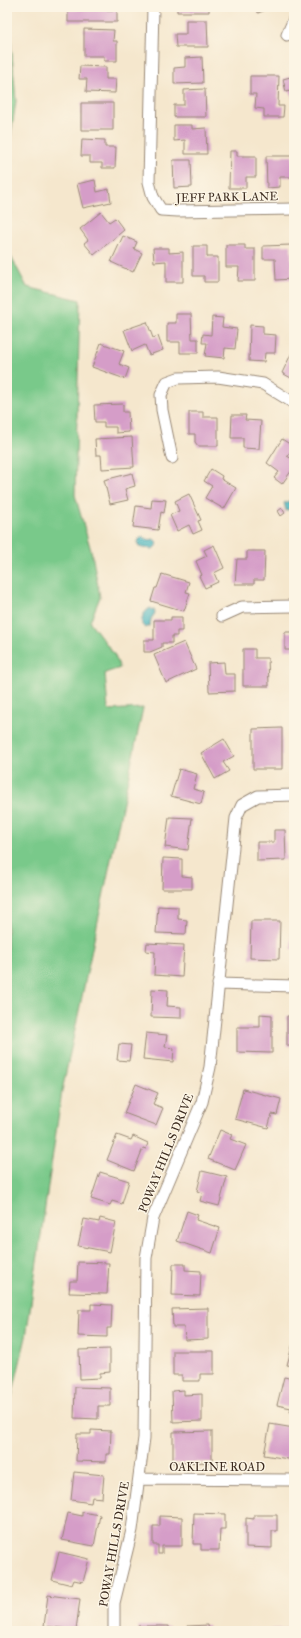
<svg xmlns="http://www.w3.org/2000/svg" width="301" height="1638" font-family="'IM FELL Great Primer',serif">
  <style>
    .green { fill: #79c98a; stroke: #5a7a54 }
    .water { fill: #42b2bd; stroke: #3e6e6e }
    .building { fill: #d59dc8 }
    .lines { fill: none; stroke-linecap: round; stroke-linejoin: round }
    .minor-casing { stroke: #988876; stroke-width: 13 }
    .minor { stroke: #fff; stroke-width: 11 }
    .labels { text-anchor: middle; stroke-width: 3; stroke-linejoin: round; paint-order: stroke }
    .street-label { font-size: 12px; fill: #3b2a1e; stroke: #fcf5e5 }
  </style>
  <rect width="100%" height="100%" fill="#fcf5e5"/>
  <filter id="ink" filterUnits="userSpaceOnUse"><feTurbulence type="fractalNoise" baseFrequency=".025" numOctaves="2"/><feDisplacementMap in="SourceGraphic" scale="8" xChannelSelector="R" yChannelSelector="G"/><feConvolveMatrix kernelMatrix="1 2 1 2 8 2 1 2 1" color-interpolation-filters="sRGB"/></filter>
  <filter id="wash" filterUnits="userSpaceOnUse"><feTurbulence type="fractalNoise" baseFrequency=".012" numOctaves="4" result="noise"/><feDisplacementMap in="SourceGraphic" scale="16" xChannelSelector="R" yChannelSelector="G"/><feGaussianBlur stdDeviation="0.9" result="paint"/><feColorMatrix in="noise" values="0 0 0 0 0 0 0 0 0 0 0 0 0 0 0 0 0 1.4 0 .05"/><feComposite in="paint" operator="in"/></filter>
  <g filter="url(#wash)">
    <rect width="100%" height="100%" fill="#f5e7cd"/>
    <path class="green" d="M7,7H8L16,101L7,160Z
      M7,249L27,287L80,300L75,495L92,554L100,597L90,622L114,654L120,668L105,673L108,710L143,708L62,1091L26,1337L7,1417Z"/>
    <path class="water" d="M294,499V507L286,511L284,503Z
      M142,537L148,540L154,539L156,541L157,545L153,549L142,548L138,545V540Z
      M150,608L154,610L155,613L151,619L150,626L145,628L142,625C141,617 144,612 150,608Z"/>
    <g id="blocks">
      <path class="building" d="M79,7H107V10H117V22H68V10H79Z
        M177,7H209V12H177Z
        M256,7H271V8L258,13Z
        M186,20H207L208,47H176L175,34H186Z
        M84,29L114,30L113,41H117V61H104V56H84Z
        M202,57L203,83L174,84V68L185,67V58Z
        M80,66L106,67V79H116L115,93L86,92L87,79H79Z
        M250,76H279L278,106H284L283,117H264V109L255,108L256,94H250Z
        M294,76V103L290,91L286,92L283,79Z
        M205,89L206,117H174V105H184V90Z
        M81,103H113V130H81Z
        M174,125H192V129L206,128L207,154H185V140L174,141Z
        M82,139L105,140V147H116L115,168H102V163H90V156H81Z
        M230,151H237V156H256V177H246V188H229Z
        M266,156H293V177H280V187L267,188Z
        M173,160H191L192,187L174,188Z
        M95,180L97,192L109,189L111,202L83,208L77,184Z
        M101,212L109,222L115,218L124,230L94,255L84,243L88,240L80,229Z
        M123,236L137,242L134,249L142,253L133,272L111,262Z
        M226,245H245V249H255V281H238L239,267H226Z
        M291,245L292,279L276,280L275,259H263V246Z
        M193,246H207V257H218V282H204V276H193Z
        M153,248H169V253L183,252V282H166V261L154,262Z
        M176,314H191L192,339H198V353H180V342H167V323H176Z
        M212,317L223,318L222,327L237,329L235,349L225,348L224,358L205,356L207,343H202L203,334L211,335Z
        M147,322L153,338L158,336L163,350L149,355L145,345L132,351L124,330Z
        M250,325L263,326V334L276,335L275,353H265L264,362L249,361Z
        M101,343L124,351L119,364L129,368L125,379L92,367Z
        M294,348V376L293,379L282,373Z
        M123,404V412H128L129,432L116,433V427H104V422H95L94,405Z
        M189,412H203V417H218V446H198L195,442V434H189Z
        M232,415H246L245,420L261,421L259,449L243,448V438H231Z
        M132,437L134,467L102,469L101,455H96L95,439Z
        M282,439L294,447L287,456L294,460V467L282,484L274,478L279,472L267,463Z
        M211,469L222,476L221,479L236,488L224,509L205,498L212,486L204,481Z
        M132,473L135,486L125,489L128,500L110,504L104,480Z
        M189,494L201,520L198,521L202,530L193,534L189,525L177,531L170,515L179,511L175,501Z
        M152,499L166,500L164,513L161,512L158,530L133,527L136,506L151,508Z
        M282,508L285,513L281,516L278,511Z
        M214,545L224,568L214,573L218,582L205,588L199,576L202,575L196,561L207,556L204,550Z
        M247,551H265L264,580H254V584H235L237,559H247Z
        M162,574L189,582L186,592L190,593L184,611L151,601L155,588H157Z
        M171,617H182V631H177V636H172V643H162V647L150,652H144V640H154V620H171Z
        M285,632H294V650H285Z
        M184,642L196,669L166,683L154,655Z
        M243,649H255V658H268L269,686H243Z
        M224,662L225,674H235V691L209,692L208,663Z
        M292,684H294V695H292Z
        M282,728V769H253V729Z
        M224,739L234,756L223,762L229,771L215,779L201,753Z
        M179,769L197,774L193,789L204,792L201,804L171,796Z
        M169,817L192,818L188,850L165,847Z
        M274,830H285L286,860L257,861V842H274Z
        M163,858L182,859V876L192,877V889H162Z
        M158,906L178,907V919L187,920L186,934L156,933Z
        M251,921H280L279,959L250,958Z
        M291,933H294V949H291Z
        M147,943L184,945L182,977L154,975L155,952L146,951Z
        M152,989L168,990L167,1006L181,1007V1018L151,1017Z
        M260,1014L272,1015V1053L237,1052V1027H260Z
        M287,1016H294V1046H287Z
        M146,1033L167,1035L165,1047L174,1048L173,1062L143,1059Z
        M119,1044L131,1045L129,1061L117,1060Z
        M136,1084L158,1093L153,1104L163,1108L156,1125L124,1113Z
        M243,1089L281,1099L277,1115L272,1114L268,1128L235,1119Z
        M220,1130L232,1135L230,1139L246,1145L235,1170L208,1159Z
        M117,1135L131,1140L133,1136L148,1143L146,1149L143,1148L134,1171L107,1160Z
        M202,1171L227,1177L219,1206L200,1201L202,1193L197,1191Z
        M100,1172L129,1181L122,1204L112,1201L110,1205L91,1199Z
        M187,1211L198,1215L196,1220L220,1228L212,1253L177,1241Z
        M100,1218L116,1222L110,1252L78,1246L84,1219L99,1222Z
        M78,1262L109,1263L107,1294L69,1293L70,1281H77Z
        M173,1264H185V1270L201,1271L200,1296L172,1295Z
        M91,1304L112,1305L111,1328H107V1337L78,1336L79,1310H91Z
        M208,1308V1339L185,1340L184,1327H173L172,1309Z
        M294,1339V1366L287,1365Z
        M110,1349V1372L100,1373V1378L80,1379L79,1350Z
        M173,1351H214V1374H200V1381H182V1375H173Z
        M284,1377L294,1379V1413L290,1412L291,1408L277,1405Z
        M75,1387L110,1388V1406H98V1419L74,1418Z
        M184,1390V1395L202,1394V1421L173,1422L172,1391Z
        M270,1424L294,1428V1460L264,1455Z
        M91,1430L111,1431L110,1454H106V1462L76,1461L77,1434H91Z
        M212,1431V1462L173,1463V1432Z
        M74,1472L104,1475L102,1498L92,1497L91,1503L71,1500Z
        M82,1512L100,1515L94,1546L62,1540L68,1513L82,1516Z
        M194,1513L225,1514V1529H220L219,1550H201V1544H193Z
        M254,1515H277V1531H272V1548L246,1547V1518L254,1519Z
        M160,1516L182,1517V1546H162V1554H158V1545H153V1526H160Z
        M59,1552L89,1559L83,1582L74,1580L72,1585L52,1580Z
        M48,1595L80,1599L76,1630L44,1626Z
        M208,1625L209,1631H188V1626Z
        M138,1626H169V1631H139Z
        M294,1628V1631H271V1629Z"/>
    </g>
  </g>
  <g filter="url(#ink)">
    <use href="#blocks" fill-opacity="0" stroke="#988876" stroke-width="1"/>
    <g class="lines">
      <g class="minor-casing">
        <path id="minor" d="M153,7L149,182L153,197L161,210L178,211L294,209
          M287,35L294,19
          M172,458L162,410L161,395L167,382L178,378L218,377L263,384L294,403
          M222,616L242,607L294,606
          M218,984L294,986
          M139,1479L294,1480
          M114,1631V1603L132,1530L144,1438L146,1258L153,1218L202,1102L210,1067L236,818L242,805L258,796L294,795"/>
      </g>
      <use href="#minor" class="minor"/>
    </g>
  </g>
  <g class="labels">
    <g class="street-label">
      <text transform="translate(227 197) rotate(-1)" y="4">JEFF PARK LANE</text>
      <text transform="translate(166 1153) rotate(-68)" y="4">POWAY HILLS DRIVE</text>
      <text x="217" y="1471">OAKLINE ROAD</text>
      <text transform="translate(114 1544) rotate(-80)" y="4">POWAY HILLS DRIVE</text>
    </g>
  </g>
  <rect width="301" height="1638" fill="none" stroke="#fcf5e5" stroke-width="24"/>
</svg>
